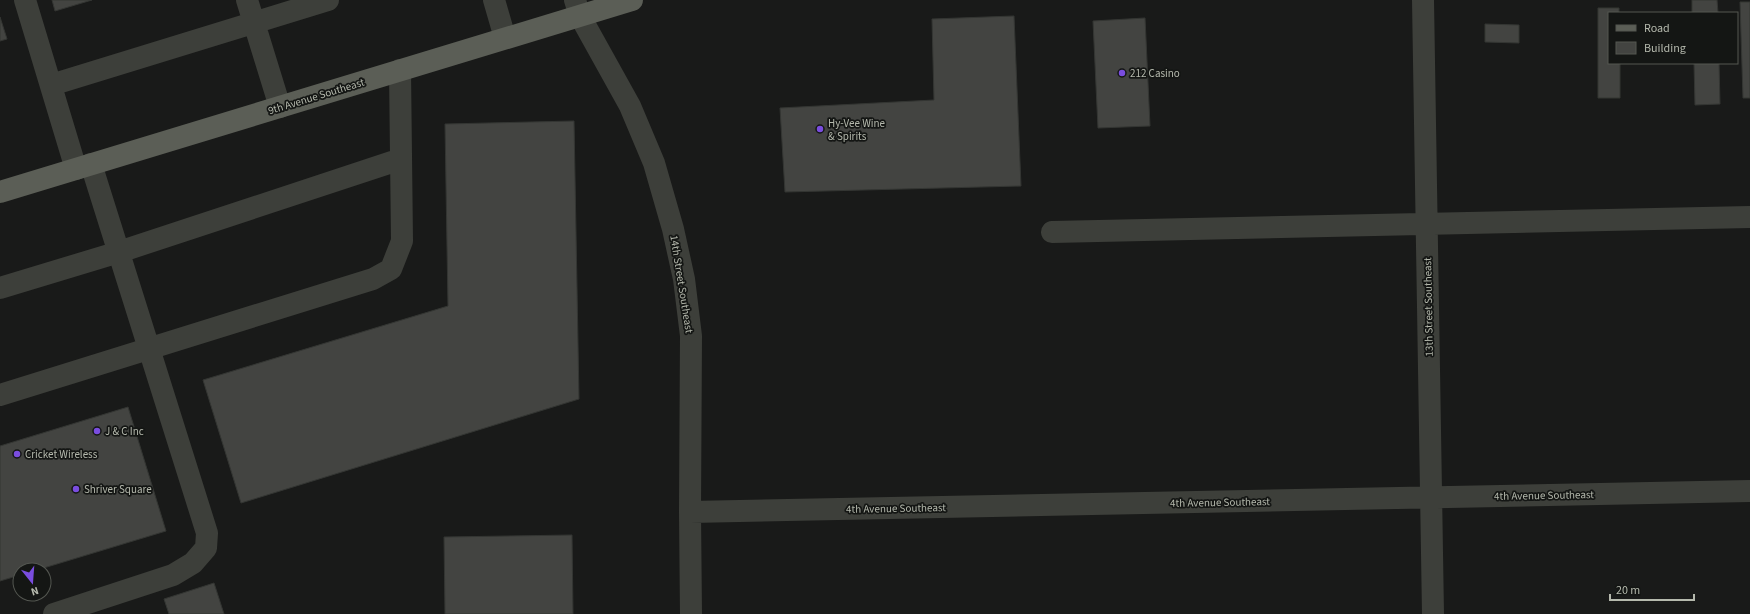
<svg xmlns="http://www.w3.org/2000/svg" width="1750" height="614" font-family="'Source Sans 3',sans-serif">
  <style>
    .building { fill: #434441; stroke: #343633 }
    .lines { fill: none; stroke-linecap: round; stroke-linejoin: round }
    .minor { stroke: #3d3f3a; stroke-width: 22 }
    .major { stroke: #5b5e56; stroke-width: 22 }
    .poi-dot { fill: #7a4ddf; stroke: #141614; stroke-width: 1.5 }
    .labels { text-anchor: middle; stroke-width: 3.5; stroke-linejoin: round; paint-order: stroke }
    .poi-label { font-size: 11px; fill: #b5b9ad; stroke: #141614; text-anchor: start }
    .street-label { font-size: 11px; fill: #b5b9ad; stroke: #141614 }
  </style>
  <rect width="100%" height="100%" fill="#191a19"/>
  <path class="building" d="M52,0H92L55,11Z
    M1692,0H1717L1718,13H1692Z
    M1740,2H1750V98H1743Z
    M1598,8H1619V13H1609V63H1620V98H1598Z
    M1014,16L1021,186L785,192L780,108L934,100L932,19Z
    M0,17L7,39L0,41Z
    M1145,18L1150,126L1098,128L1093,21Z
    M1485,24L1519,25V43L1485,42Z
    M1694,63H1719L1720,104L1695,105Z
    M574,121L579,399L241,503L203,380L448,306L445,124Z
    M128,407L166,531L37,570H20V575L0,581V446Z
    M572,535L573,614H445L444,537Z
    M214,583L224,614H169L164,599Z"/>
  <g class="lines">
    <path class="minor" d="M25,0L76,169
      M247,0L280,107
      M494,0L505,38
      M575,0L580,16L630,106L654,163L673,229L684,279L691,336L690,512L691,614
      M1423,0L1433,614
      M51,85L328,0
      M1052,232L1750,217
      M0,288L119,252L401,159
      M0,395L373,279L391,269L402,241L400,70
      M690,512L1750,491
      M54,614L173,575L193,563L206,548L207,533L91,164"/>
    <path class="major" d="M0,192L632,0"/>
  </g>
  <g class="poi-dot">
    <circle cx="1122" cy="73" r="4"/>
    <circle cx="820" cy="129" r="4"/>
    <circle cx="97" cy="431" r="4"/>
    <circle cx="17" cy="454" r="4"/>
    <circle cx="76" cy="489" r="4"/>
  </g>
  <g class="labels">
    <g class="poi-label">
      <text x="1130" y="77">212 Casino</text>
      <text x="828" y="127">Hy-Vee Wine<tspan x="828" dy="13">&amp; Spirits</tspan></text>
      <text x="105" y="435">J &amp; C Inc</text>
      <text x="25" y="458">Cricket Wireless</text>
      <text x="84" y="493">Shriver Square</text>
    </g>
    <g class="street-label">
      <text transform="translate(316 96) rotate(-17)" y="4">9th Avenue Southeast</text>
      <text transform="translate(682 284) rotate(81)" y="4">14th Street Southeast</text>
      <text transform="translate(1428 307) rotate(-91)" y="4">13th Street Southeast</text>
      <text transform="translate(1544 495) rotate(-1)" y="4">4th Avenue Southeast</text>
      <text transform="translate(1220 502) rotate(-1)" y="4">4th Avenue Southeast</text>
      <text transform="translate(896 508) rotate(-1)" y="4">4th Avenue Southeast</text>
    </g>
  </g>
  <rect x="1608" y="12" width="130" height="52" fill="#141614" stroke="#545751"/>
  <rect x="1616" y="25" width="20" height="6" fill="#5b5e56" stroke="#545751"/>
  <text x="1644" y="32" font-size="12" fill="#b5b9ad">Road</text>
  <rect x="1616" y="42" width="20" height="12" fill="#434441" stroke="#545751"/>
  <text x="1644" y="52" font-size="12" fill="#b5b9ad">Building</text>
  <g transform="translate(32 582) rotate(163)"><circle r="19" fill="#141614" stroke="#545751"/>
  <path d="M0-3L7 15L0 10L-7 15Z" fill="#7a4ddf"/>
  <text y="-6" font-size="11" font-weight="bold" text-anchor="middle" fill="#b5b9ad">N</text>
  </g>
  <path d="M1610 594v6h84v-6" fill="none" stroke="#b5b9ad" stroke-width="2"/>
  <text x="1616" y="594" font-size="12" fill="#b5b9ad" stroke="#141614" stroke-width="3" paint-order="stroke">20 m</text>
</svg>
